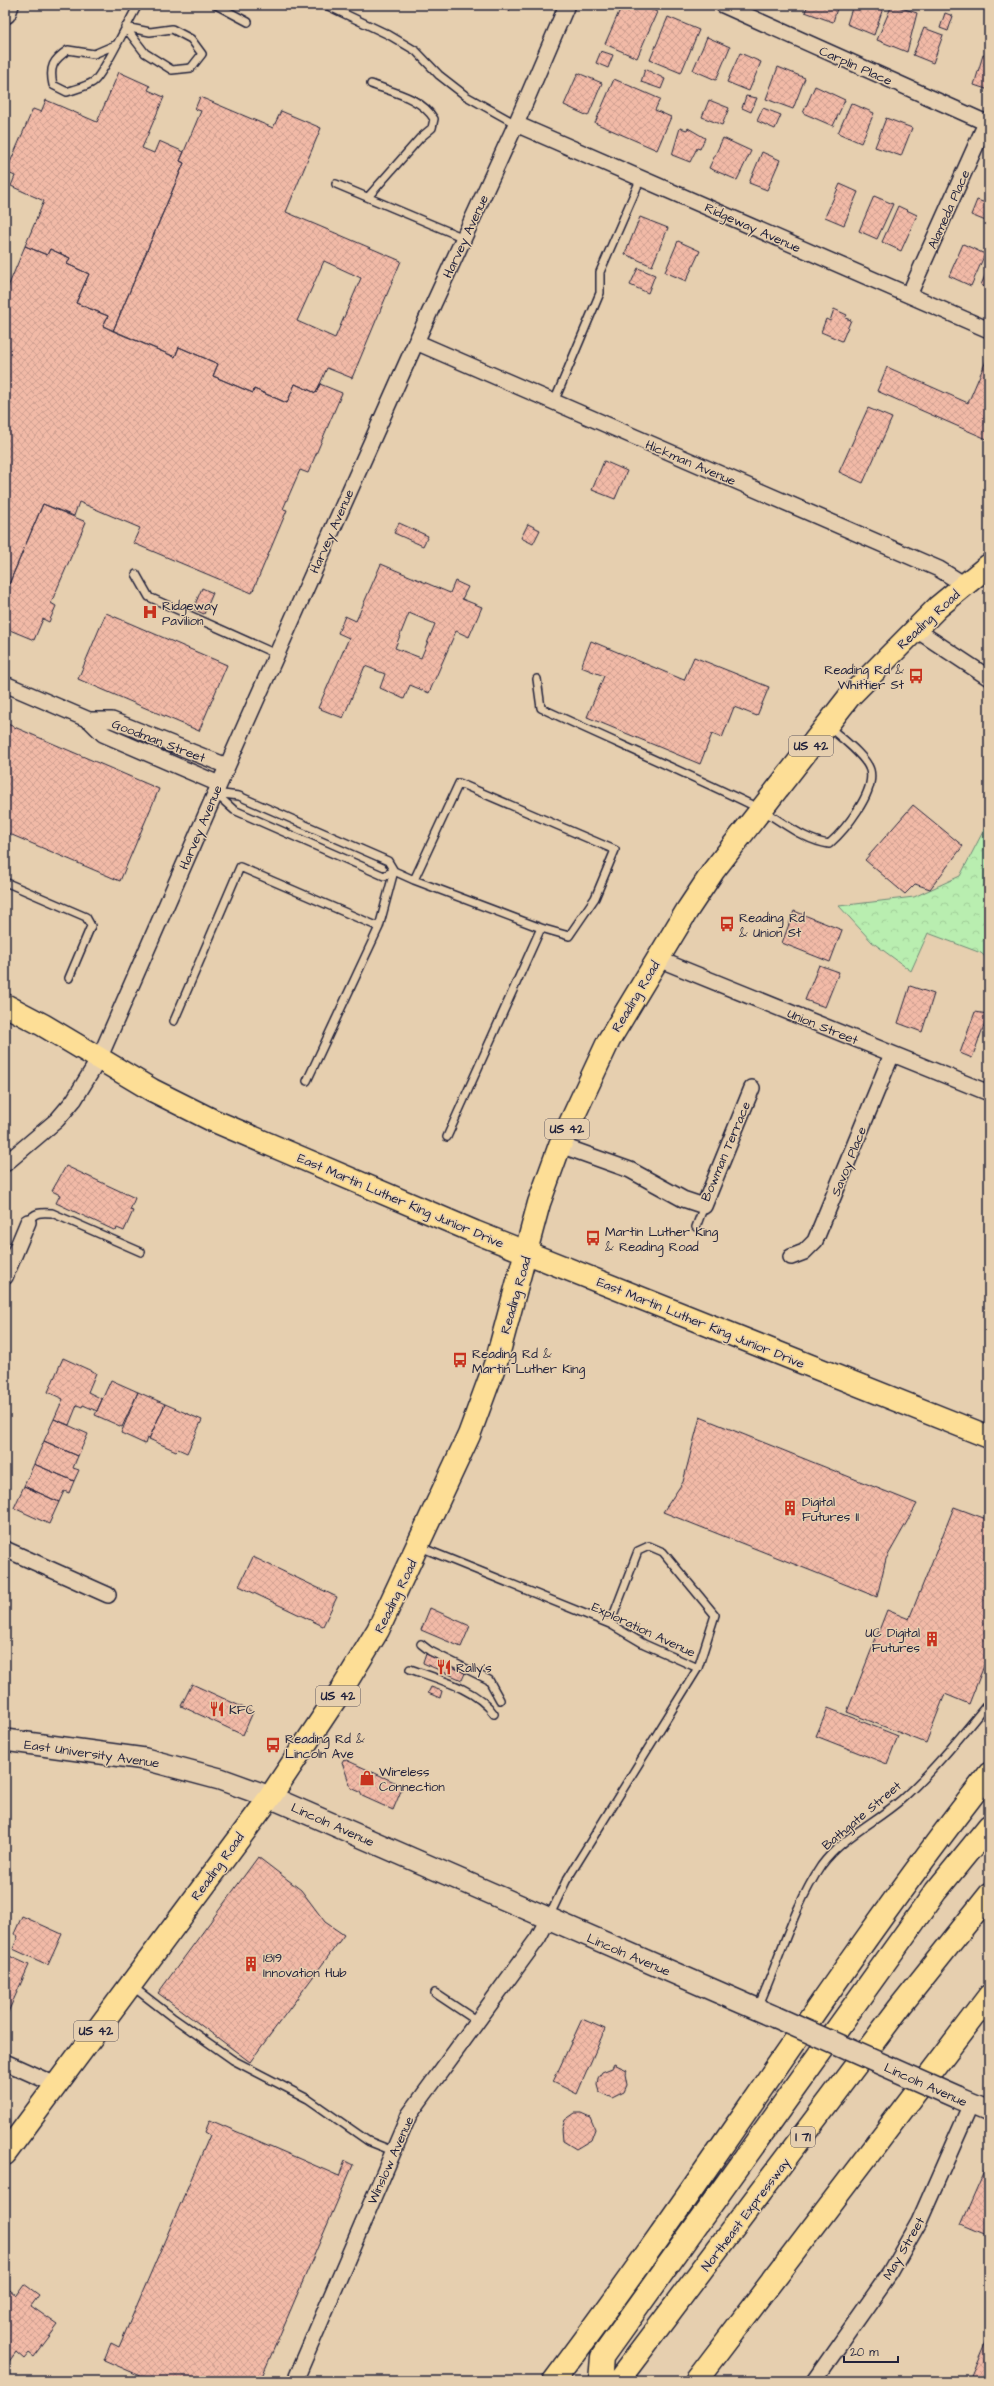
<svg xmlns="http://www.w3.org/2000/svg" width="994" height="2386" font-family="'Architects Daughter',sans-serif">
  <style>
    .forest { fill: url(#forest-crowns); stroke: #6e8876 }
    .building { fill: url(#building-cross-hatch); stroke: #22223b; fill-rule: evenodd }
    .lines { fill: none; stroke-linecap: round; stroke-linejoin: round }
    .lane-casing { stroke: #22223b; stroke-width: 10 }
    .street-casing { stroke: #22223b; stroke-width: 18 }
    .secondary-casing { stroke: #22223b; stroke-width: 24 }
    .primary-casing { stroke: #22223b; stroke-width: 25 }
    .highway-casing { stroke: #22223b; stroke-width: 25 }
    .lane { stroke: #e6cfaf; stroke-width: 7 }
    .street { stroke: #e6cfaf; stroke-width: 15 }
    .secondary { stroke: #e6cfaf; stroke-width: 21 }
    .primary { stroke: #fdde96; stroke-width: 22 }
    .highway { stroke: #fdde96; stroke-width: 22 }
    .secondary-bridge-casing { stroke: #22223b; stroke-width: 24; stroke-linecap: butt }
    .secondary-bridge { stroke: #e6cfaf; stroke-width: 21 }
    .labels { text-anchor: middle; stroke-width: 3; stroke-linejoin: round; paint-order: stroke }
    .shield { fill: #e6cfaf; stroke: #5d565e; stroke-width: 1 }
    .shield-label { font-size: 12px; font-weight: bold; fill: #22223b }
    .street-label { font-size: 13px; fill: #22223b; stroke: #e6cfaf }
    .poi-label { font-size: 13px; fill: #22223b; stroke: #e6cfaf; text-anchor: start }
  </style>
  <defs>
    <pattern id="forest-crowns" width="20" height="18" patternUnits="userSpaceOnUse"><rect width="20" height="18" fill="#b9eeb0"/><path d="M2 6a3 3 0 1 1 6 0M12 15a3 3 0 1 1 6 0" fill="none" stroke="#9fcc98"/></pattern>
    <pattern id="building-cross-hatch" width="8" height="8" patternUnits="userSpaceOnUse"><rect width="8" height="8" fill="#f2baa7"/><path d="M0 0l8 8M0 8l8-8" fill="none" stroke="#cfa091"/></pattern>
  </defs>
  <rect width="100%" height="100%" fill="#e6cfaf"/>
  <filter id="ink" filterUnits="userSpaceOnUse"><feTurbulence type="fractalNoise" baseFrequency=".025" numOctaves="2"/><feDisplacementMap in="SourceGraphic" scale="8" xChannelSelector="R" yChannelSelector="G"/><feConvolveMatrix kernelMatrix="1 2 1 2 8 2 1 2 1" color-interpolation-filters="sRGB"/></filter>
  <g filter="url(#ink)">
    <path class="forest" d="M989,820V960L981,953L928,933L911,971L872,942L839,906L914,897L960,876Z"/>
    <path class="building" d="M494,5H511L509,11Z
      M622,5H641L657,12L637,58L605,44Z
      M808,5H838L833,22L805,12Z
      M853,5H884L874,35L847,24Z
      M892,5L917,13L907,52L877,40Z
      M945,13L953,16L948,31L940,28Z
      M668,17L699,30L681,73L650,60Z
      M924,28L943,35L933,63L913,55Z
      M707,37L730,47L716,80L693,70Z
      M601,51L613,55L608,68L596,63Z
      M740,53L761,62L749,91L727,82Z
      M983,55L989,57V90L974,85Z
      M778,67L805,78L793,109L766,99Z
      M645,69L665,79L661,89L641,82Z
      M119,72L150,86L148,90L164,97L142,148L154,153L159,141L184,152L180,161L184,163L113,331L103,326L108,316L76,303L89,274L67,264L70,258L50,249L47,255L25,246L44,201L11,186L15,176L6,172L33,109L41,112L46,100L97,122Z
      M578,73L602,83L588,116L564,105Z
      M614,79L660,99L655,110L671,117L657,150L595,123Z
      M815,86L845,100L833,126L803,113Z
      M746,96L757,98L751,112L742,108Z
      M200,97L273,128L281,111L321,128L286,212L401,261L352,378L327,368L316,393L295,384L287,403L254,389L253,393L213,376L218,364L179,347L175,357L113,331L184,163L180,161L201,111L195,109ZM324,261L361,278L335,338L297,321Z
      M709,100L729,108L722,125L702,117Z
      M851,103L874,113L861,143L838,133Z
      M763,108L781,115L775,129L757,121Z
      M886,118L912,128L901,156L875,147Z
      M680,128L687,130L688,128L705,138L700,149L697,148L690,162L672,155Z
      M723,138L751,151L737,180L709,168Z
      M762,152L780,160L767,190L749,183Z
      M840,184L858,192L844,225L825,217Z
      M874,196L893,204L877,239L859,231Z
      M977,200L989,204L988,222L971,215Z
      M898,206L917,215L901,251L882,242Z
      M640,217L668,228L652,266L625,254Z
      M678,241L700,251L686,281L665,272Z
      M963,244L985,254L971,286L949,276Z
      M25,246L47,255L50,249L70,258L67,264L89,274L76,303L108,316L103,326L175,357L179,347L218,364L213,376L253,393L254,389L287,403L295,384L316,393L320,384L342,393L308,473L300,470L283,509L287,510L252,593L133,543L140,528L79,502L74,516L43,504L9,584L5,582V294Z
      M989,266V289L981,285Z
      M638,268L655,275L648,293L630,285Z
      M834,309L847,315L845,318L851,320L842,341L821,332L826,319L830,321Z
      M989,354V440L877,391L887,367L968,403Z
      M868,408L892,418L863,483L839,472Z
      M604,461L627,471L615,499L592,490Z
      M43,504L86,522L51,603L56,606L49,622L43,619L34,640L5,628V582L9,584Z
      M399,523L428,536L423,546L394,533Z
      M528,524L540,530L533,544L521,538Z
      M381,564L450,593L455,581L468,587L462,599L482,607L469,637L456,631L429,693L410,685L404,699L380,688L385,674L365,666L343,718L318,708L349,638L338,633L345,616L356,621ZM409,613L435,624L421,658L395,648Z
      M202,588L213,593L204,614L193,609Z
      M106,613L227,665L199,731L78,679Z
      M591,641L684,680L694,657L769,687L757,716L734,707L722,738L712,734L700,764L587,717L604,676L581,667Z
      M5,723L159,789L120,881L5,832Z
      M913,805L963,846L930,889L915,884L905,894L865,860Z
      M794,911L842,930L830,962L782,943Z
      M819,965L839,972L825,1007L805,1000Z
      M910,986L934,994L922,1032L898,1023Z
      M975,1012L988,1014L972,1058L960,1053Z
      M66,1166L135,1198L130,1210L133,1211L124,1231L117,1228L116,1231L56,1203L60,1195L52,1191Z
      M63,1358L96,1373L88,1392L102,1399L97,1411L83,1405L82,1407L77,1405L69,1425L54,1419L63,1399L48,1392Z
      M111,1380L138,1392L122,1427L95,1415Z
      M138,1392L165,1404L149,1439L147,1438L145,1444L121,1433Z
      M165,1404L202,1420L187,1453L178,1449L176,1451L149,1439Z
      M700,1417L917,1504L886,1559L877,1597L663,1512L683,1482Z
      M54,1419L88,1434L78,1456L44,1441Z
      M44,1441L78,1456L73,1468L79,1470L74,1481L34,1464Z
      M34,1464L74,1481L69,1493L64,1491L59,1502L24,1486Z
      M24,1486L59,1502L49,1524L14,1508Z
      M954,1507L989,1520V1653L969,1704L945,1694L926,1743L847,1712L887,1610L909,1619Z
      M253,1557L337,1597L323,1626L239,1586Z
      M430,1608L470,1626L461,1647L421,1630Z
      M426,1654L466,1671L462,1680L423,1663Z
      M192,1684L253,1712L243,1735L181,1706Z
      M431,1687L442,1691L440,1698L428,1693Z
      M828,1708L898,1736L887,1764L816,1736Z
      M344,1759L403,1786L393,1810L362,1796L360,1792L351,1788L342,1762Z
      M258,1857L301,1890L325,1922L344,1935L250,2062L158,1993Z
      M22,1916L62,1934L48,1965L13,1949L18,1936L14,1934Z
      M5,1954L29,1965L5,2019Z
      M582,2019L605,2029L577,2094L553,2082Z
      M614,2064L627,2070L625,2074L627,2085L624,2092L612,2098L599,2092L597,2085L598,2078L602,2072L612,2068Z
      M575,2113H581L590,2117L595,2129L591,2140L576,2149L563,2141L562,2129L565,2120Z
      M210,2120L339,2176L345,2161L353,2165L260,2381H152L104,2360L111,2343L119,2347L210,2135L205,2132Z
      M987,2166L989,2167V2237L961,2225Z
      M24,2284L39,2295L31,2306L58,2325L34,2357L29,2353L24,2359L16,2352L5,2367V2286L16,2295Z
      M989,2335V2381H969Z
      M5,2376L11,2381H5Z"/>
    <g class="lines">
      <g class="lane-casing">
        <path id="lane" d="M216,5L248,22
          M326,5L389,35L416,51L439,75L466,96L516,124
          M125,27L150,32L172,29L191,39L202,54L191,68L172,70L145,53Z
          M115,45L94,54L68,50C53,60 49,67 53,85L67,92C75,89 85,87 93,82C102,77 130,18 138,5
          M336,184L464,238
          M368,197L420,138L432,128L434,119C422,98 392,92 371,84
          M554,402L600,293V272L641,178
          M136,574L149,597L276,654
          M537,679L541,708C612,741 684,772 754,806C779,818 801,840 829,844C845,830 876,792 870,770C866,756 840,737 829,727
          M459,783L615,850L595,898L569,936L541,928L414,880Z
          M215,793L239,796L388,861L394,871L414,880
          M215,793L234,810L384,876L394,871
          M5,882L86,917L91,926L69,978
          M174,1021L240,867L379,927
          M307,1081L379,927L394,871
          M447,1137L541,928
          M28,1222C34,1212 41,1212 52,1213L141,1252
          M696,1227L704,1206
          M420,1547L610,1624L644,1644L698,1668L566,1881L549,1917
          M610,1624L638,1551L649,1546L663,1552L715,1615L698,1668
          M421,1644L430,1651L489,1680L500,1700
          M410,1669C438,1679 477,1689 494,1714
          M132,1986L172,2017L233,2060L308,2099L368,2141L393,2151
          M435,1993L477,2021
          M758,2007C778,1963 794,1906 821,1866C842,1837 876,1822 902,1799C934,1770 962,1735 989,1702"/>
      </g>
      <g class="street-casing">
        <path id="street" d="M723,5L989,124
          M516,124L989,330
          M909,295L986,123
          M416,342L939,569L965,585
          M915,629L989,678
          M5,684L89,720L103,734L219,784
          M89,720H112L227,766
          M658,959L989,1093
          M560,1145L630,1170L683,1199L704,1206L752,1088
          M5,1164L57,1120L74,1100L99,1059L247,721L416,342L516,124L567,5
          M791,1257L804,1252L815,1241L892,1054
          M5,1277L28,1222
          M5,1549L108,1595
          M5,2062L56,2085
          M295,2381L409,2115L538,1938L548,1919
          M814,2381L890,2273L919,2222L971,2104"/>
      </g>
      <g class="secondary-casing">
        <path id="secondary" d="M5,13L8,5
          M5,1740L145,1759L220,1779L270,1797L775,2017
          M958,2098L989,2111"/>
      </g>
      <g class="primary-casing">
        <path id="primary" d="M5,1005L43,1025L152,1090L212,1120L475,1232L989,1437
          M5,2154L270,1797L344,1686L378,1630L469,1435L497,1359L539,1203L560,1145L609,1040L688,909L714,870L849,697L938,607L989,565"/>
      </g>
      <g class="highway-casing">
        <path id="highway" d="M554,2381C704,2182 835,1970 989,1774
          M600,2381L602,2357L936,1891L989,1826
          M618,2381L902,2004L989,1895
          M696,2381L989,1996"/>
      </g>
      <use href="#lane" class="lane"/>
      <use href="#street" class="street"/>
      <use href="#secondary" class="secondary"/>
      <use href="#primary" class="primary"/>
      <use href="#highway" class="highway"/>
      <g class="secondary-bridge-casing">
        <path id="secondary-bridge" d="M775,2017L958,2098"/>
      </g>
      <use href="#secondary-bridge" class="secondary-bridge"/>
    </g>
  </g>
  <defs>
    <g id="hospital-bare" transform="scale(1.2)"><path d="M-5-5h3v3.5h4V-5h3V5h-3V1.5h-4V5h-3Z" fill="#c8321e" stroke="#e6cfaf" stroke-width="2.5" paint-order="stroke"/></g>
    <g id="bus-bare" transform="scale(1.2)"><path d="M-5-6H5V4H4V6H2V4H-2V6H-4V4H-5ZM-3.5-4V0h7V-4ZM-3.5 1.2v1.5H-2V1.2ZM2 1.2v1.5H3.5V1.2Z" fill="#c8321e" stroke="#e6cfaf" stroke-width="2.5" paint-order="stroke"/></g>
    <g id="building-bare" transform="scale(1.2)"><path d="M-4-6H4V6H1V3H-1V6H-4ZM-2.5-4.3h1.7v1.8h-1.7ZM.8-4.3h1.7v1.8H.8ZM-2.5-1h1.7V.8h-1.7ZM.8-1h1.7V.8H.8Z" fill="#c8321e" stroke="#e6cfaf" stroke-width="2.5" paint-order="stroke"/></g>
    <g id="restaurant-bare" transform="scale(1.2)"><path d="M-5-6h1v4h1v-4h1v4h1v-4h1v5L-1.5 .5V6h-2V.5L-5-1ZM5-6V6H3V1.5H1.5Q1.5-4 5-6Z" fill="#c8321e" stroke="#e6cfaf" stroke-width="2.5" paint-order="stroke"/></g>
    <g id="shop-bare" transform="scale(1.2)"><path d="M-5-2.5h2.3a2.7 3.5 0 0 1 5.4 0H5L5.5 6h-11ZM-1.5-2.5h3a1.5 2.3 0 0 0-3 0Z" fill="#c8321e" stroke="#e6cfaf" stroke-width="2.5" paint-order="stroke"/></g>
  </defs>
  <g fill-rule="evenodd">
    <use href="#hospital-bare" x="150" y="612"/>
    <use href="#bus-bare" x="916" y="676"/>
    <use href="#bus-bare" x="727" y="924"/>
    <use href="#bus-bare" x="593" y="1238"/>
    <use href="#bus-bare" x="460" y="1360"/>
    <use href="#building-bare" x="790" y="1508"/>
    <use href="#building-bare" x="932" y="1639"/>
    <use href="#restaurant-bare" x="444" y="1667"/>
    <use href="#restaurant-bare" x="217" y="1709"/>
    <use href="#bus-bare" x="273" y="1745"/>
    <use href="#shop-bare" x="367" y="1778"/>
    <use href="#building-bare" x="251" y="1964"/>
  </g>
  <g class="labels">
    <g class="shield">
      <rect x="789" y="736" width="44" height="20" rx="3"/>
      <rect x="545" y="1119" width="44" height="20" rx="3"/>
      <rect x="316" y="1686" width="44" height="20" rx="3"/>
      <rect x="74" y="2021" width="44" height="20" rx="3"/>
      <rect x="791" y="2127" width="24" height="20" rx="3"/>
    </g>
    <g class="shield-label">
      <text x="811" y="750">US 42</text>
      <text x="567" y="1133">US 42</text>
      <text x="338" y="1700">US 42</text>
      <text x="96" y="2035">US 42</text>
      <text x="803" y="2141">I 71</text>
    </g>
    <g class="street-label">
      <text transform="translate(856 65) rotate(24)" y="5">Carplin Place</text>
      <text transform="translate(948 209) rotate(-66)" y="5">Alameda Place</text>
      <text transform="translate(753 227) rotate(24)" y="5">Ridgeway Avenue</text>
      <text transform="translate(465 236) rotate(-65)" y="5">Harvey Avenue</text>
      <text transform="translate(691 462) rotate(23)" y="5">Hickman Avenue</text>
      <text transform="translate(331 531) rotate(-66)" y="5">Harvey Avenue</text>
      <text transform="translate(928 619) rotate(-43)" y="5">Reading Road</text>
      <text transform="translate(159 740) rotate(21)" y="5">Goodman Street</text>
      <text transform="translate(200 827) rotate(-67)" y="5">Harvey Avenue</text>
      <text transform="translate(635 996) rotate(-59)" y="5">Reading Road</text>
      <text transform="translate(823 1026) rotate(22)" y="5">Union Street</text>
      <text transform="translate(725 1151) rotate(-67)" y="5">Bowman Terrace</text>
      <text transform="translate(848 1161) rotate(-68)" y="5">Savoy Place</text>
      <text transform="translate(401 1200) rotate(23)" y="5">East Martin Luther King Junior Drive</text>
      <text transform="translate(515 1295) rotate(-74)" y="5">Reading Road</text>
      <text transform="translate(701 1322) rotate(22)" y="5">East Martin Luther King Junior Drive</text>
      <text transform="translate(395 1596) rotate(-64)" y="5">Reading Road</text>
      <text transform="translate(644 1629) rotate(25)" y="5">Exploration Avenue</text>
      <text transform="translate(92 1753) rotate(8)" y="5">East University Avenue</text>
      <text transform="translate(861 1815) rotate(-40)" y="5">Bathgate Street</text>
      <text transform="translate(333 1824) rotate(24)" y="5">Lincoln Avenue</text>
      <text transform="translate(217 1866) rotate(-54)" y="5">Reading Road</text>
      <text transform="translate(629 1954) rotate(23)" y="5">Lincoln Avenue</text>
      <text transform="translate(926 2084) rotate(24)" y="5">Lincoln Avenue</text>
      <text transform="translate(390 2160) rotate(-66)" y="5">Winslow Avenue</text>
      <text transform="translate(745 2214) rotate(-53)" y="5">Northeast Expressway</text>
      <text transform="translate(903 2248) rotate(-60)" y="5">May Street</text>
    </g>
    <g class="poi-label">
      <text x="162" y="610">Ridgeway<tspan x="162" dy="15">Pavilion</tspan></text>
      <text x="904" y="674" text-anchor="end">Reading Rd &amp;<tspan x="904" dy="15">Whittier St</tspan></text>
      <text x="739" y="922">Reading Rd<tspan x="739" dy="15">&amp; Union St</tspan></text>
      <text x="605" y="1236">Martin Luther King<tspan x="605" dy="15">&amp; Reading Road</tspan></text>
      <text x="472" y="1358">Reading Rd &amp;<tspan x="472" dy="15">Martin Luther King</tspan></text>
      <text x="802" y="1506">Digital<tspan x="802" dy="15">Futures II</tspan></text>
      <text x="920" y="1637" text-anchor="end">UC Digital<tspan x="920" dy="15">Futures</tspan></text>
      <text x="456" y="1672">Rally's</text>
      <text x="229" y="1714">KFC</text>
      <text x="285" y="1743">Reading Rd &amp;<tspan x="285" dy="15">Lincoln Ave</tspan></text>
      <text x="379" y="1776">Wireless<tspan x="379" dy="15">Connection</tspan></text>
      <text x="263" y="1962">1819<tspan x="263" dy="15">Innovation Hub</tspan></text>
    </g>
  </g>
  <rect width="994" height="2386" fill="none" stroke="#e6cfaf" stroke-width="20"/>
  <rect x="10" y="10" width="974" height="2366" fill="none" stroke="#22223b" stroke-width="1.5" filter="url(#ink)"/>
  <path d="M844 2356v6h54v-6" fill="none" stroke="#22223b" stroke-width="2"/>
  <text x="850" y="2356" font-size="12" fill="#22223b" stroke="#e6cfaf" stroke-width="3" paint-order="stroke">20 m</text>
</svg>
